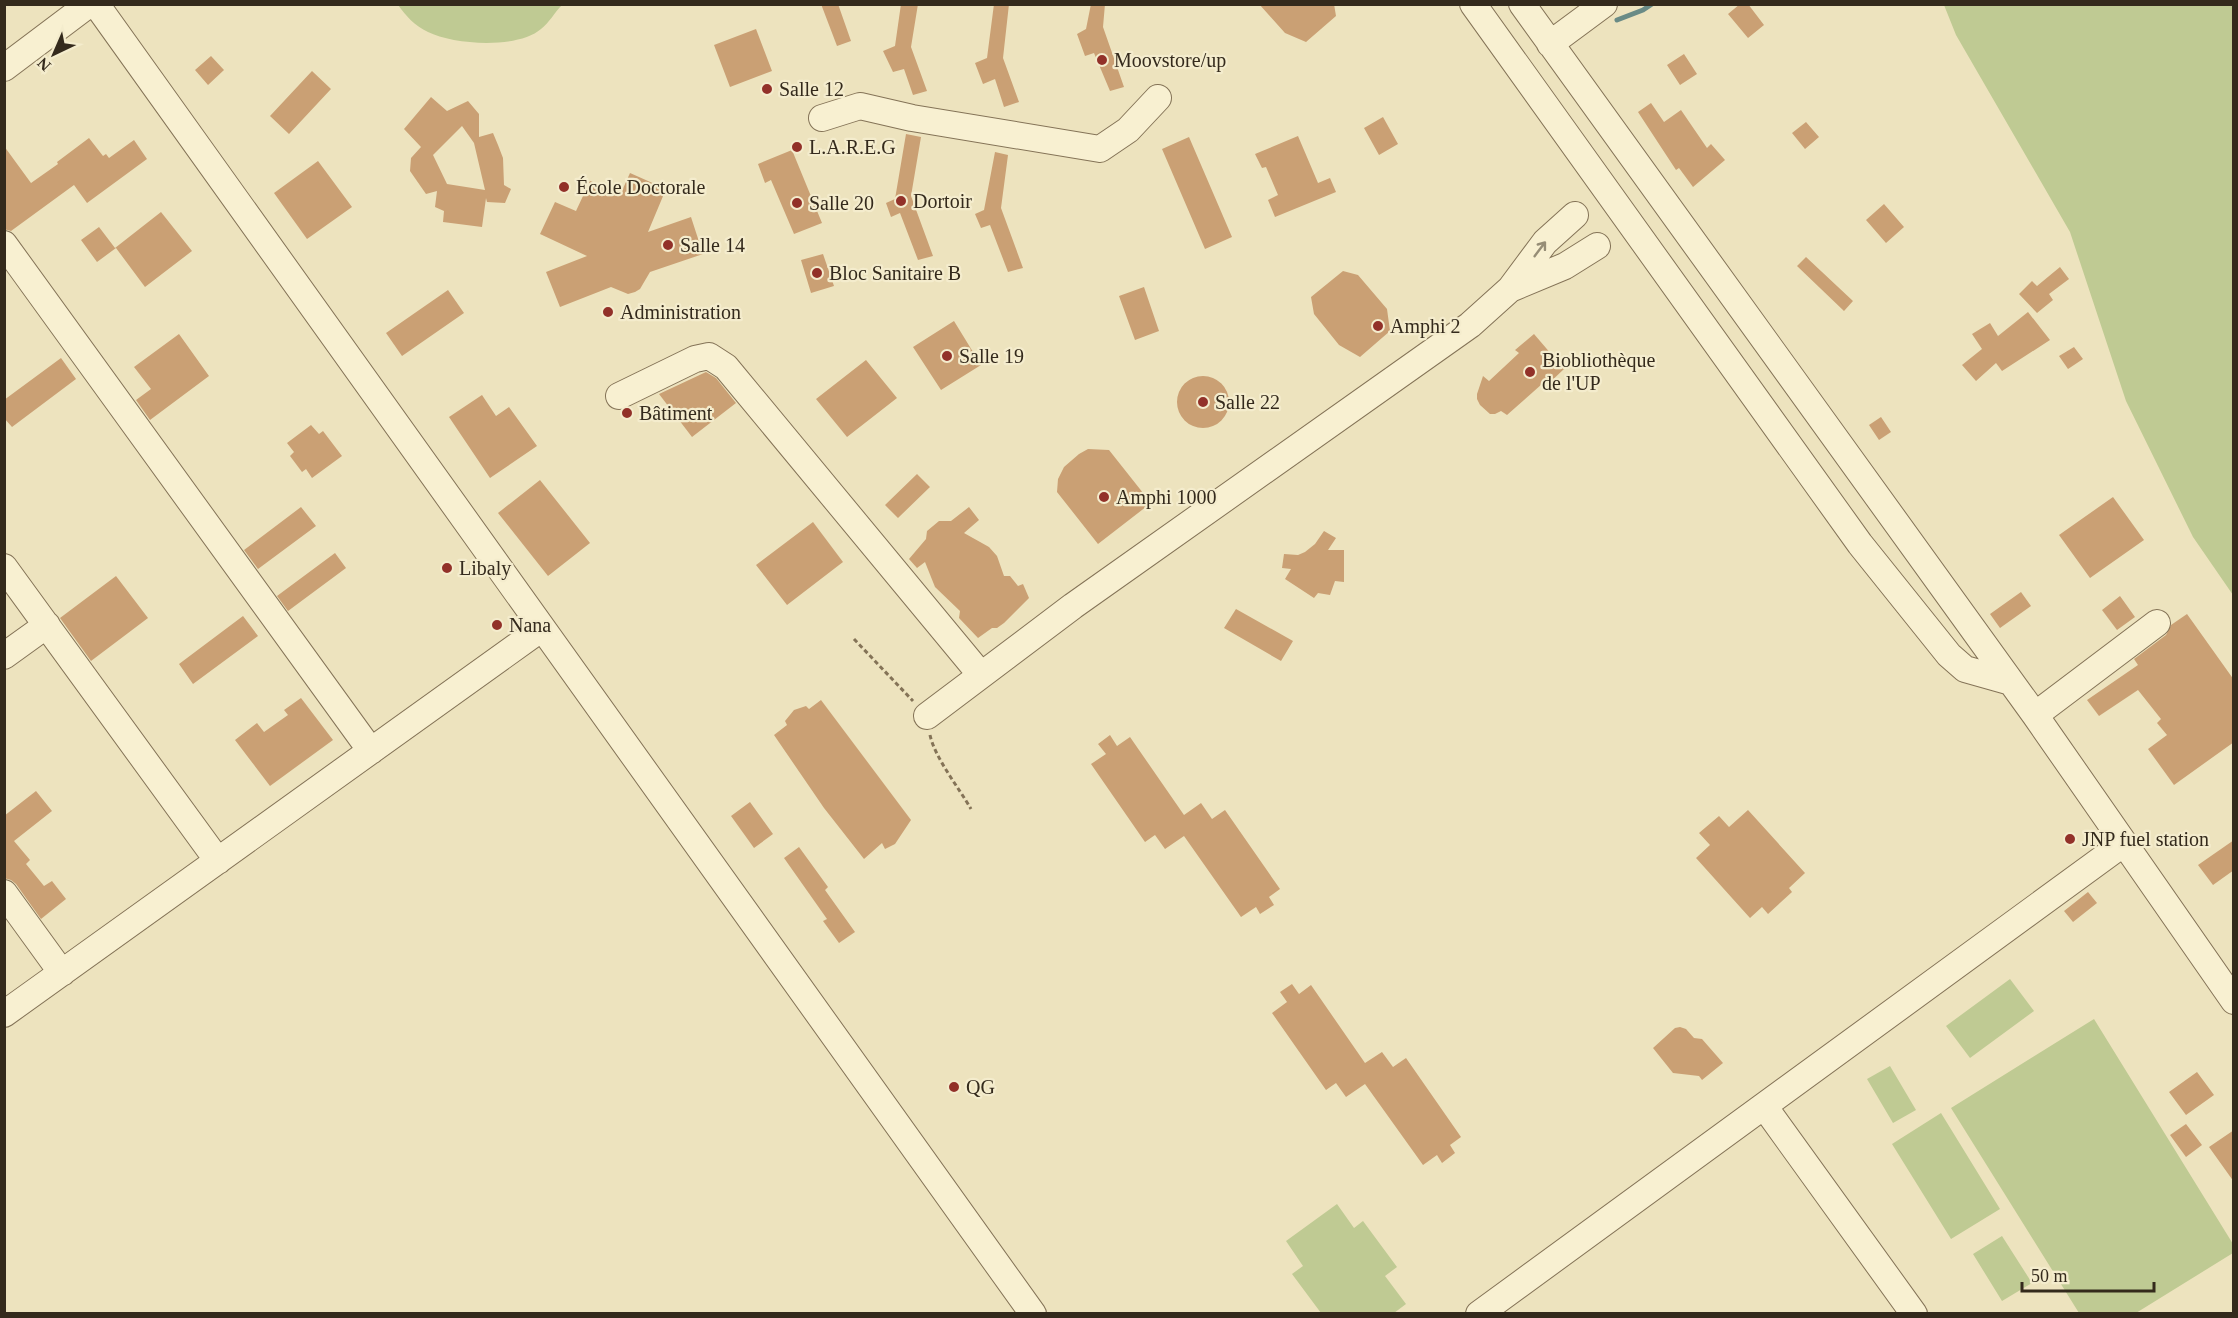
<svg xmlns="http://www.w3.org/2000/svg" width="2238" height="1318" font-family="'Times New Roman',serif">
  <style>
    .green { fill: #bfca93 }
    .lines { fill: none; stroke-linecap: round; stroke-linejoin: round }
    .stream { stroke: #698b86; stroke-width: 5 }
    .building { fill: #caa074; fill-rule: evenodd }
    .minor-casing { stroke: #847357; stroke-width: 28 }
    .path { stroke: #847357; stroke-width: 3; stroke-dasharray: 4.5 3; stroke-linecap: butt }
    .minor { stroke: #f8f0d1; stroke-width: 26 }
    .oneway { stroke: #968d76 }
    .poi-dot { fill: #923129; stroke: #f4eccd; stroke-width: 2 }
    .labels { text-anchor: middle; stroke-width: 4.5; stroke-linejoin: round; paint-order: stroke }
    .poi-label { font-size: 20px; fill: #342a1c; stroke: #f4eccd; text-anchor: start }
  </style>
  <rect width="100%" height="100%" fill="#ede3be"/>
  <path class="green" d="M398,5H562C555,12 549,23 541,29C518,49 454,45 428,32C415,26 406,16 398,5Z
    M1944,5H2233V595L2193,537L2126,401L2070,232L1956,35Z
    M2010,979L2034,1011L1970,1058L1946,1026Z
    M2094,1019L2233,1244V1253L2136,1313H2079L1951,1108Z
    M1890,1066L1916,1110L1893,1123L1867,1079Z
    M1941,1113L2000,1209L1951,1239L1892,1144Z
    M1337,1204L1354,1228L1363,1221L1397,1267L1385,1276L1406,1304L1394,1313L1334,1314L1333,1312L1321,1313L1292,1274L1303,1266L1286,1241Z
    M2002,1236L2032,1283L2002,1301L1973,1254Z"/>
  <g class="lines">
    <path class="stream" d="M1617,20L1643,10L1652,4"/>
  </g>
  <path class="building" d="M821,4H838L851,41L837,46Z
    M901,4H918L911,47L927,91L913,95L904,69L893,72L883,51L895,46Z
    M994,4H1009L1003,58L1019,102L1004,107L995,79L983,84L975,63L987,58Z
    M1091,4H1105L1103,27L1124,87L1110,91L1094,53L1085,56L1077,34L1086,29Z
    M1259,4H1334L1336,16L1306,42L1285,33Z
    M1740,4H1748L1764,25L1748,38L1728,14Z
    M756,29L772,71L730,87L714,45Z
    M1684,54L1697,74L1680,85L1667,65Z
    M211,56L224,70L208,85L195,70Z
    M312,71L331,89L289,134L270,116Z
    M431,97L447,111L468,101L479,114V137L493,133L498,145L503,158L504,185L511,189L505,203L487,202L486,198L482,227L443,222L444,211L435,207L437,191L426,194L410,171L411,158L421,147L404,129ZM462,126L474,143L485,190L447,184L433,155Z
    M1651,103L1664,122L1681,110L1707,148L1711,144L1725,160L1693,187L1679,168L1676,170L1638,112Z
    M1383,117L1398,144L1379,155L1364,128Z
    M1806,122L1819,137L1805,149L1792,133Z
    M906,134L921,137L911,196L933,256L918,260L900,213L891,217L886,203L895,199Z
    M1298,136L1318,183L1330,178L1336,192L1275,217L1268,200L1278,195L1266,167L1262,168L1255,154Z
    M1189,137L1232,237L1205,249L1162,149Z
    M89,138L103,156L106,154L109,158L134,140L147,159L87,203L74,185L11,231L4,229V146L31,183L58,164L57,162Z
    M792,150L822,223L794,234L771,180L765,183L758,164Z
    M995,152L1008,155L1001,208L1023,268L1008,272L990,225L981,228L975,214L984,210Z
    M318,161L352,207L307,239L274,193Z
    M630,173L666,189L648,232L691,217L703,254L650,272L640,289L635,292L628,294L611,287L560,307L546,272L587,256L540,234L555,202L576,211L590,181L621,193Z
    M1884,204L1904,227L1886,243L1866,220Z
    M161,212L192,251L145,287L116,248L97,262L81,240L99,227L115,248Z
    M823,254L834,286L811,293L801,260Z
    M1806,257L1853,301L1844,311L1797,266Z
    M2060,267L2069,279L2049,294L2053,300L2037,313L2019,294L2032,281L2037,286Z
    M1343,271L1358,275L1387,309L1390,331L1360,357L1339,345L1314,314L1311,297Z
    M1144,287L1159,331L1135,340L1119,296Z
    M448,290L464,313L402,356L386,333Z
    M2028,312L2050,340L2002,371L1996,363L1976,381L1962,365L1982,349L1972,334L1990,323L1998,336Z
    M954,321L981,365L941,390L913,347Z
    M179,334L209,376L150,420L136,400L151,389L134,367Z
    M1534,334L1564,369L1545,387L1542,384L1507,415L1501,411L1495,414H1490L1480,405L1477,399V394L1483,376L1489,381L1519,353L1515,350Z
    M2074,347L2083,359L2068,369L2059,356Z
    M61,358L76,379L12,427L4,418V400Z
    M866,360L897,398L847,437L816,399Z
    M706,372L716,378L736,403L692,437L659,394Z
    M1177 402a26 26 0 1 1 52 0a26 26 0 1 1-52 0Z
    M482,395L496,416L509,407L537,446L490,478L449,417Z
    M1881,417L1891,432L1879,440L1869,425Z
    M311,425L319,434L323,431L342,456L312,478L306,469L302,472L290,456L294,452L287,443Z
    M1088,449L1109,450L1151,503L1098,544L1057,492L1058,479L1064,467L1079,454Z
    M917,474L930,487L898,518L885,505Z
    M540,480L590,543L548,576L498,513Z
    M2113,497L2144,540L2090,578L2059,535Z
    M301,507L316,526L258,569L244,550Z
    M969,507L979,520L964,533L989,547L997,556L1004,576H1010L1018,586L1023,584L1029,598L1004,623L997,628H992L978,638L959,618L960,611L935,587L925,562L917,568L909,559L926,539L927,531L939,521H951Z
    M813,522L843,562L787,605L756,565Z
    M1324,531L1336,538L1328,550H1344V582L1335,581L1330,595L1318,593L1314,598L1285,579L1291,569L1282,568L1284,554L1298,555L1305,552L1315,544Z
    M335,553L346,568L288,611L277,596Z
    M116,576L148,618L91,661L60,618Z
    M2021,592L2031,606L2000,628L1990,614Z
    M2120,596L2135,617L2117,630L2102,610Z
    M1236,609L1293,641L1281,661L1224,628Z
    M2187,614L2234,680V742L2174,785L2148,749L2167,735L2157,723L2161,719L2138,690L2099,716L2087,700L2138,665L2134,659L2166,635L2171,625Z
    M243,616L258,636L193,684L179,664Z
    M301,698L333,740L270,786L235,740L257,723L264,732L288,715L284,710Z
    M821,700L911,820L895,844L885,849L882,843L864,859L824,808L774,735L787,725L785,721L794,710L806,706L809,709Z
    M1110,735L1117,746L1130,737L1184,815L1201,803L1212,819L1225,810L1280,889L1269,897L1274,905L1260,914L1256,907L1241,917L1184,836L1165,849L1155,835L1145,842L1091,764L1106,754L1098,744Z
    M36,791L52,811L14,841L30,860L26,864L44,886L52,881L66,899L41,919L16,884L11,880L4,878V816Z
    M750,802L773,834L754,848L731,816Z
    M1748,810L1805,873L1789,888L1792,892L1768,914L1762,907L1750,918L1696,858L1710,845L1699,833L1719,816L1729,827Z
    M2234,840V870L2213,885L2198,865Z
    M799,847L828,887L825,890L855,932L839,943L823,921L827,919L784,858Z
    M2088,892L2097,903L2073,922L2064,911Z
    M1292,984L1299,994L1311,985L1365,1063L1382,1052L1393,1067L1406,1058L1461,1137L1450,1145L1455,1153L1442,1163L1437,1155L1423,1165L1365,1084L1346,1097L1336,1083L1326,1090L1272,1013L1287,1002L1280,992Z
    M1680,1027L1686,1029L1694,1038L1702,1039L1723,1063L1702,1080L1699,1076L1673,1073L1653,1048L1675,1028Z
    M2197,1072L2214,1095L2186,1115L2169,1092Z
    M2186,1124L2202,1145L2186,1157L2170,1135Z
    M2234,1130V1182L2209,1147Z"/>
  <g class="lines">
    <g class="minor-casing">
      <path id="minor" d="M96,4L1033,1314
        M1473,4L1860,544L1949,655L1965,669L2011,682
        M1522,4L2035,715L2234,1001
        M1550,44L1604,4
        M4,68L89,4
        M822,118L860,106L912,118L1100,149L1128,130L1158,98
        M4,244L371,751
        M1510,289L1565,266L1597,246
        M619,396L695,359L709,356L726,367L981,675
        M4,567L218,861
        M4,656L47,625
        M2035,715L2157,623
        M927,716L1073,606L1470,325L1510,289L1545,242L1575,215
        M4,893L62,973
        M4,1014L542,628
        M1764,1106L1914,1314
        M1479,1314L2124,843"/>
    </g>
    <path class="path" d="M854,639L913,701
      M930,735C935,758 959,788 971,809"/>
    <use href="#minor" class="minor"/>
  </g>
  <defs><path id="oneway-shaft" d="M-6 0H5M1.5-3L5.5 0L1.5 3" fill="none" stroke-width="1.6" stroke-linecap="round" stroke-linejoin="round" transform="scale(1.5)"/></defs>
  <use class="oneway" href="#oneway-shaft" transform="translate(1540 249) rotate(-53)"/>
  <g class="poi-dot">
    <circle cx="1102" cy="60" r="6"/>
    <circle cx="767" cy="89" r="6"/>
    <circle cx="797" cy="147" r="6"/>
    <circle cx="564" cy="187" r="6"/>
    <circle cx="901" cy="201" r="6"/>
    <circle cx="797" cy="203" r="6"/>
    <circle cx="668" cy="245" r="6"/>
    <circle cx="817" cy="273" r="6"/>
    <circle cx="608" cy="312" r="6"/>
    <circle cx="1378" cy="326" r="6"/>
    <circle cx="947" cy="356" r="6"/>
    <circle cx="1530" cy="372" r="6"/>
    <circle cx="1203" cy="402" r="6"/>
    <circle cx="627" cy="413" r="6"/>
    <circle cx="1104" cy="497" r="6"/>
    <circle cx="447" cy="568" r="6"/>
    <circle cx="497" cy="625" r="6"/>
    <circle cx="2070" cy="839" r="6"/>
    <circle cx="954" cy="1087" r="6"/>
  </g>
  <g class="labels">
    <g class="poi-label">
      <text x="1114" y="67">Moovstore/up</text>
      <text x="779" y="96">Salle 12</text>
      <text x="809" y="154">L.A.R.E.G</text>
      <text x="576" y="194">École Doctorale</text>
      <text x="913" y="208">Dortoir</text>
      <text x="809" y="210">Salle 20</text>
      <text x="680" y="252">Salle 14</text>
      <text x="829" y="280">Bloc Sanitaire B</text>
      <text x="620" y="319">Administration</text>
      <text x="1390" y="333">Amphi 2</text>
      <text x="959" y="363">Salle 19</text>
      <text x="1542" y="367">Biobliothèque<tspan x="1542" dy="23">de l'UP</tspan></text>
      <text x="1215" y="409">Salle 22</text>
      <text x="639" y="420">Bâtiment</text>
      <text x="1116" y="504">Amphi 1000</text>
      <text x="459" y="575">Libaly</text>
      <text x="509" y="632">Nana</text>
      <text x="2082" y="846">JNP fuel station</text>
      <text x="966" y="1094">QG</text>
    </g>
  </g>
  <rect width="2238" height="1318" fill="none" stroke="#342a1c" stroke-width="12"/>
  <g transform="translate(54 54) rotate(224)" stroke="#f4eccd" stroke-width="4.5" paint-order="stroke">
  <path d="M0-4.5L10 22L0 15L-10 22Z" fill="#342a1c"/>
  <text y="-9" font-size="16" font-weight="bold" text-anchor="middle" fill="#342a1c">N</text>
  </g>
  <path d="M2022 1282v9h132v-9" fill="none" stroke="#342a1c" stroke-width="3"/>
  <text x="2031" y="1282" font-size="18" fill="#342a1c" stroke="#f4eccd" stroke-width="4.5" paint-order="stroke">50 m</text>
</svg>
